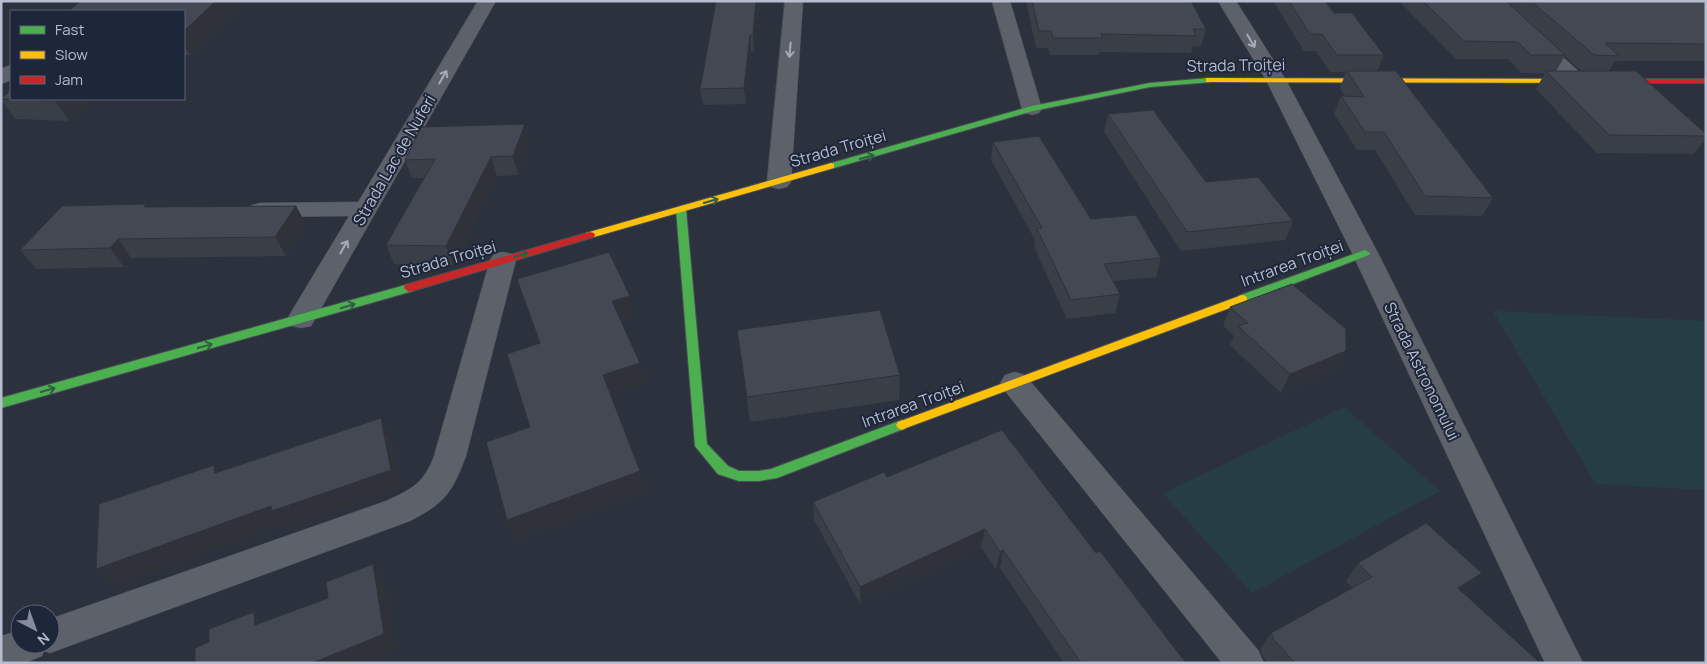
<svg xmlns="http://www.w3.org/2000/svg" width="1707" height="664" font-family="Manrope,sans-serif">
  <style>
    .green { fill: #273d45 }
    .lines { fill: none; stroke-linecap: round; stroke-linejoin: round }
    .street-casing { stroke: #4a4e57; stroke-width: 1 }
    .fast-casing { stroke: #4a4e57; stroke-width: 2 }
    .slow-casing { stroke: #4a4e57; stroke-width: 2 }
    .jam-casing { stroke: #4a4e57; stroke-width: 2 }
    .street { fill: #5d616a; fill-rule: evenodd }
    .fast { fill: #4caf50; fill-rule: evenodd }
    .slow { fill: #ffc107; fill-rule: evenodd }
    .jam { fill: #c62828; fill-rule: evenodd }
    .wall { fill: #3a3e47; fill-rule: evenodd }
    .shaded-wall { fill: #303239 }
    .building { fill: #444852; stroke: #303239 }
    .oneway { stroke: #a4abba }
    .oneway2 { stroke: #305d43 }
    .labels { text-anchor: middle; stroke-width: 4; stroke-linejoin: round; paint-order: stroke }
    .street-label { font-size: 16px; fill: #b6bdce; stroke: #1e263a }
  </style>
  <rect width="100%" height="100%" fill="#2c323d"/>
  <path class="green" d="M1493,311L1706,321V490L1596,484Z
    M1344,407L1440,491L1252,593L1163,493Z"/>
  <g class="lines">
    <g class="street-casing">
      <path id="street" d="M478,1H496L311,326L301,328L291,326L287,319L349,216L260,217L252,215L248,210L252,205L260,203L358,202Z
        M785,1H803L791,182L787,187L779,189L771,187L767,182Z
        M992,1H1010L1042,109L1039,113L1032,115L1025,113L1022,109Z
        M1218,1H1236L1286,80L1378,253L1583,663H1545L1352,253L1266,80Z
        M1481,1H1501L1585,77L1588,81L1585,85L1578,87L1571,85Z
        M11,65V80L1,84V69Z
        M503,252L512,254L516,260L466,456C452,493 445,503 410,521L50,653L44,651L42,656L25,663H1V636L20,630V644H50V619L386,501C412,489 424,483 434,456L490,260L494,254Z
        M1015,372L1025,375L1258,650L1264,663H1222L1005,391L1000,383L1005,375Z"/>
    </g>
    <g class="fast-casing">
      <path id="fast" d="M1209,78L1213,80L1212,82L1150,87L1033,111L834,168H828L826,166L828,164L1032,106L1150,83Z
        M681,206L686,209L707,444L728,466L739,471H759L771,469L902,420L906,422L908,425L906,428L777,478L759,481H739L718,474L695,446L676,209Z
        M1365,250L1370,253L1369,255L1246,302H1238L1237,299L1238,296Z
        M409,284L414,288L413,291L1,408V398Z"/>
    </g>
    <g class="slow-casing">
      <path id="slow" d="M1206,78L1637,79L1641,81L1637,83L1209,82H1206Z
        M831,163L834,164V168L594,237H586L585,235L586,233Z
        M1242,295L1246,296L1247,299L1246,302L906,428L902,430L898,428L896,425L898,422Z"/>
    </g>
    <g class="jam-casing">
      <path id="jam" d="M1634,79H1706V83H1637L1633,81Z
        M590,232L594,233L595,235L594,237L409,292L404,288L405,285Z"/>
    </g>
    <use href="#street" class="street"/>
    <use href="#fast" class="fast"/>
    <use href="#slow" class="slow"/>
    <use href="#jam" class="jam"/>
  </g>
  <path class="wall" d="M245,1L190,55H184V11Z
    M759,1L754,51L751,52L746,104L703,105L700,89Z
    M1026,1H1191L1206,29L1201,46H1193L1191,53L1100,52L1099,55H1050L1048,48H1036Z
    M1273,1H1325L1334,13L1384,55L1377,71L1493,198L1482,216L1415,215L1375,150H1357L1334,114L1341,96H1345L1340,88L1346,72H1330L1316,51H1304Z
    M1399,1H1706V61H1615L1609,71L1706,134V139L1694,154L1597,153L1536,89L1545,73H1521L1508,59H1456ZM1565,56L1581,71H1556Z
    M1,98L11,99H94L69,121L15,119L1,100Z
    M1108,114L1206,182L1293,221L1285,240L1181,251L1104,132Z
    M993,142L1091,219L1161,258L1156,277L1114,281L1120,294L1115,313L1067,319L1034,247L1035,240L991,160Z
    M530,143L518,175L497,176L453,265L394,264L386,245L424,178H412L405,160Z
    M296,206L306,224L286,256L131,258L124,267L36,269L20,250L148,207Z
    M1230,307L1336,370L1281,393L1230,345L1234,336L1223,326Z
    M737,330L900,375L899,400L750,422Z
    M887,477L1096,553L1186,663H1064L1000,568L996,569L981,547L860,604L814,520L813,502Z
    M1358,563L1466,591L1463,593L1540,663H1268L1263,657L1260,650L1271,633L1353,588L1346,581Z"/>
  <path class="shaded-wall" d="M216,1H245L190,55L184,45V31Z
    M756,1H759L754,51L753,35Z
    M750,35L751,52L746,104L744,88Z
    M57,99H94L69,121L55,101Z
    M525,124L530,143L518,175L513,156Z
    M491,157L497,176L453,265L446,246Z
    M296,206L306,224L286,256L275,237Z
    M118,239L131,258L124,267L110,248Z
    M630,296L635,318L617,324L612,301Z
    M1346,351L1336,370L1281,393L1290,374Z
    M640,363L645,385L609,397L603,375Z
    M381,418L391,437L401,488L286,530L283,525L115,587L96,569L271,506Z
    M214,465L229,483L215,473Z
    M640,471L646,493L516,542L507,520Z
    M985,529L981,547L860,604V587Z
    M1003,550L1000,568L996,569L1000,552Z
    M373,564L385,581L396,650L365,663H312Z
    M1482,573L1466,591L1443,606L1458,588Z
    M254,612L269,629L255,625Z"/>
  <path class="building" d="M81,1H216L184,31V11H68Z
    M716,1H756L753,35H750L744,88L700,89Z
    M1032,1H1191L1206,29H1193L1196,36L1101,34L1103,38H1053L1051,31H1039Z
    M1289,1H1325L1334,13H1352L1384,55H1337L1322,34H1310Z
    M1423,1H1506L1565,55H1531L1518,42L1464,41Z
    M1531,1H1706V44L1605,43L1619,56L1594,55Z
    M1347,71H1396L1493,198L1425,196L1384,132H1365L1341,96L1364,97Z
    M1546,71H1636L1706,134V136L1609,135Z
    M11,90V99H57L55,101L1,99Z
    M1153,110L1206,182L1258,177L1293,221L1187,232L1108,114Z
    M525,124L513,156L491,157L446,246L386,245L435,159L405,160L421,127Z
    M1039,136L1091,219L1136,215L1161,258L1104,264L1120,294L1071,300L1037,229L1042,228L993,142Z
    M146,204L144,207L296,206L275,237L118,239L110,248L20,250L62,206Z
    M609,252L630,296L612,301L640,363L603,375L640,471L507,520L486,442L530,427L507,354L540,343L517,279Z
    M1292,284L1346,329V351L1290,374L1238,326L1248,323L1230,307Z
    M880,310L900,375L747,397L737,330Z
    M381,418L391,470L272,511L271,506L96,569L99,504L214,465L215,473Z
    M1002,430L1096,553L1100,551L1186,663H1081L1003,550L1000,552L985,529L860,587L813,502L884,472L887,477Z
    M1426,523L1482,573L1458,588L1540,663H1295L1274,640L1271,633L1372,577L1358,563Z
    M373,564L384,634L312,663H195V648L209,642V629L254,612L255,625L328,598L326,582Z"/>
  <defs><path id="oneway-shaft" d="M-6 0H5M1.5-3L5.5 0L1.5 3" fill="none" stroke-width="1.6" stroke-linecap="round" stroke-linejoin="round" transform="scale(1.25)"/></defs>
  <g class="oneway">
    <use href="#oneway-shaft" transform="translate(1251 41) rotate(59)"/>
    <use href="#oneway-shaft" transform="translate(790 50) rotate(95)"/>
    <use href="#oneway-shaft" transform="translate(443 77) rotate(-60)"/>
    <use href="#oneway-shaft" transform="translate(344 247) rotate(-60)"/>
  </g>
  <g class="oneway2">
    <use href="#oneway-shaft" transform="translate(867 157) rotate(-16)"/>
    <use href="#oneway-shaft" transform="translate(711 201) rotate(-16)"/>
    <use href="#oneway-shaft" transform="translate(521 255) rotate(-16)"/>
    <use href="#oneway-shaft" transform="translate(348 306) rotate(-17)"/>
    <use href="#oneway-shaft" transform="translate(205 346) rotate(-15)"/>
    <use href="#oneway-shaft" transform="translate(48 390) rotate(-16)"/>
  </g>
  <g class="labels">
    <g class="street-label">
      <text transform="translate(1236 65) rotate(-1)" y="6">Strada Troiței</text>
      <text transform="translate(838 148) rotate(-16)" y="6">Strada Troiței</text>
      <text transform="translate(394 160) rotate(-60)" y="6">Strada Lac de Nuferi</text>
      <text transform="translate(448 259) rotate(-16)" y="6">Strada Troiței</text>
      <text transform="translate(1292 263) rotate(-20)" y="6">Intrarea Troiței</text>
      <text transform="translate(1422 371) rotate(64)" y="6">Strada Astronomului</text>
      <text transform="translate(913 404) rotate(-20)" y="6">Intrarea Troiței</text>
    </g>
  </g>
  <rect width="1707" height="664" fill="none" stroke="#b6bdce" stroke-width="5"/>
  <rect x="10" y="10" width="175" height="90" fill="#1e263a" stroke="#5b6275"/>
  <rect x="20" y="26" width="25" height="8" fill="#4caf50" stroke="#5b6275"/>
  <text x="55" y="35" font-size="15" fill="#b6bdce">Fast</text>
  <rect x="20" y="51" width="25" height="8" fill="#ffc107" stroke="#5b6275"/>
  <text x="55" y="60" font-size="15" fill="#b6bdce">Slow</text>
  <rect x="20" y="76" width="25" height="8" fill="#c62828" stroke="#5b6275"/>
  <text x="55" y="85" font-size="15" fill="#b6bdce">Jam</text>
  <g transform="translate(35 629) rotate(139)"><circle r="24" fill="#1e263a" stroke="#5b6275"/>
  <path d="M0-4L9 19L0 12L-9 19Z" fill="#868c9b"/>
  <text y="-8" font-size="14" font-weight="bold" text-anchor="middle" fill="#b6bdce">N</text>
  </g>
</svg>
